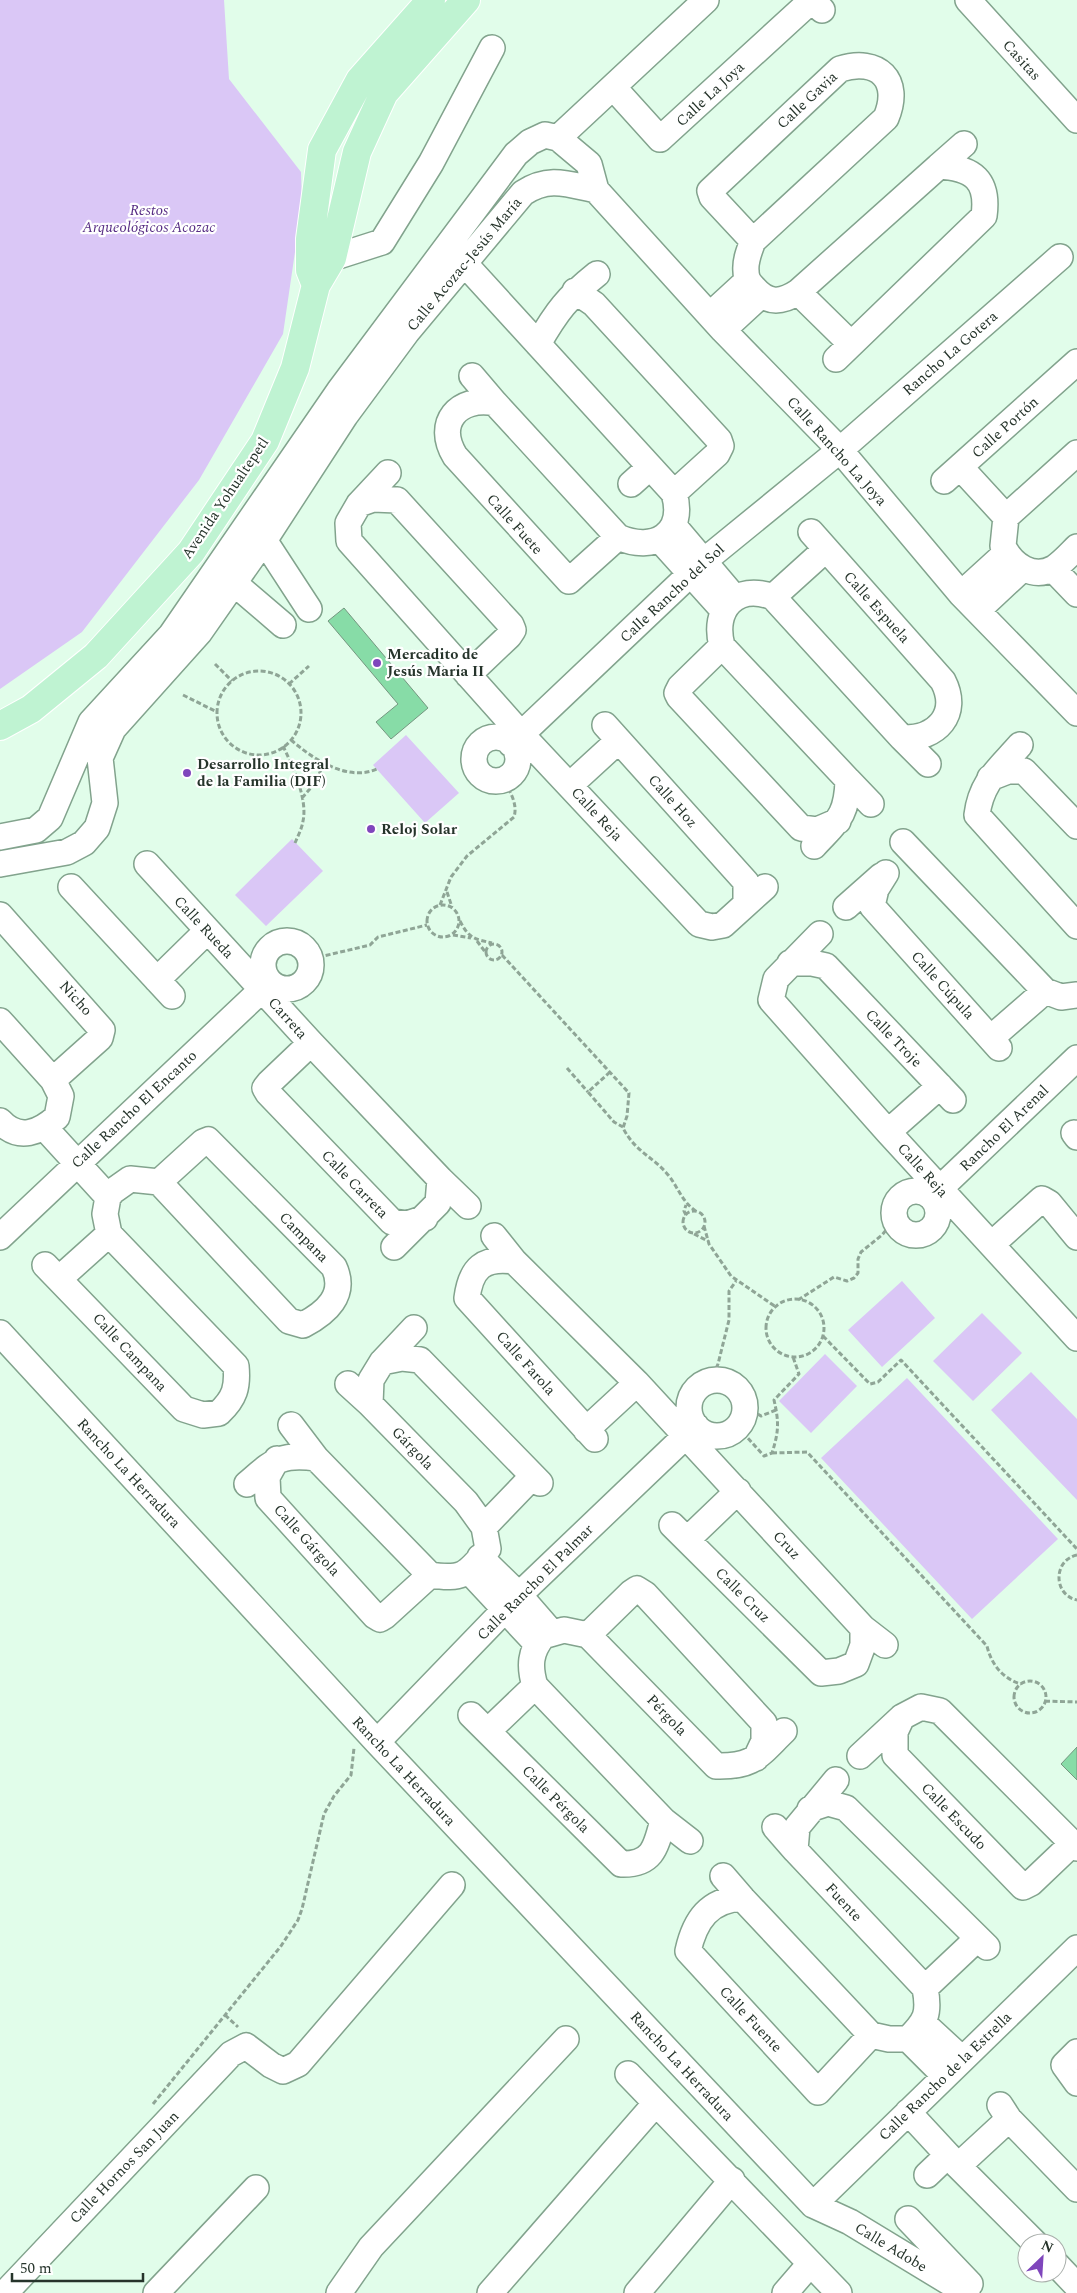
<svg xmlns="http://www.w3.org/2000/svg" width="1077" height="2293" font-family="Spectral,serif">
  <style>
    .green { fill: #dac7f6 }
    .building { fill: #87dca7; stroke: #759680 }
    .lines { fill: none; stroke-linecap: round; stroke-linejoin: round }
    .minor-casing { stroke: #82a38d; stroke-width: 28 }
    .major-casing { stroke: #fff; stroke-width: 30 }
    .path { stroke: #8fa596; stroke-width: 3; stroke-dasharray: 5 2.5; stroke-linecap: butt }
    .minor { stroke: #fff; stroke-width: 25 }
    .major { stroke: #bff3d2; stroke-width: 28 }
    .poi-dot { fill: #7f46bc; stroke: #fff; stroke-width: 2 }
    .labels { text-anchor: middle; stroke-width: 4.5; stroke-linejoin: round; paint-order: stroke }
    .street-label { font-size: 15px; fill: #26342b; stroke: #fff }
    .park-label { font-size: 15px; font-style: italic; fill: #572d84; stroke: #fff }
    .poi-label { font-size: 15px; font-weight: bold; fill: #26342b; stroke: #fff; text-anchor: start }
  </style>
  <rect width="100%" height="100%" fill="#e1fdea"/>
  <path class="green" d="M0,0H224L229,79L301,172L302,204L283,334L199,480L82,632L0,689Z
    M406,735L459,793L425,823L373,765Z
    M292,839L323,871L266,926L235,895Z
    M902,1281L935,1318L882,1367L848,1330Z
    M982,1313L1022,1353L973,1401L933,1361Z
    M825,1354L857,1386L811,1433L779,1401Z
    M1031,1372L1077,1419V1500L991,1410Z
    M907,1378L1058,1539L972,1619L821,1458Z"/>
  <path class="building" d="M344,608L428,708L391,739L376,722L398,704L328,621Z
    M1077,1747V1780L1061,1764Z"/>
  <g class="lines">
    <g class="minor-casing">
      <path id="minor" d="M968,0L1077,120
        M613,87L660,139L812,0L822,10
        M558,138L706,0
        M939,166L964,144
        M753,241L712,197L710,191L840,69C878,57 902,80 886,118L753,241C749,251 745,261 746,271C746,279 749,283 754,288C768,304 781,303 798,292L939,166C973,168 989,180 984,216L836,359
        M332,258L382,242L431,163L492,48
        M464,263L674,493C686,534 654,553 618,537L495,403C458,396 435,423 455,456L569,581L618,537
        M575,291L594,304L719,440L721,446L717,454L674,493
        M798,292L851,344
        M710,315L747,281
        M723,330L760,296
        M538,344C557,311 567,298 597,274
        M472,376L495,403
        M1077,453L1006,517L1003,546C1012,565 1033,580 1054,568C1062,563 1070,554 1077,547
        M961,468L1006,517
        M388,473L359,504L348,523L349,541L521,734L699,924L712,927L723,925L765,887
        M944,481L1077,362
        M631,484L650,467
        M359,504L373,499L397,500L511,625L513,630L509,636L468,675
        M674,526L735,598
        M253,529L264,540L309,609
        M811,532L943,681C960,714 937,739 902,738L773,597C736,583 712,609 722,646L848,780C847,817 837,821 814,846
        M660,540L723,610
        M1053,569L1077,594
        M234,583L283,625
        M961,594L1006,553
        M773,597L825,550
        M978,610L1022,569
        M722,646L680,687L677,693L679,697L801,828L817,830L838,821
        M605,725L746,882V904
        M474 759a22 22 0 1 1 44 0a22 22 0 1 1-44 0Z
        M902,738L928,764
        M511,744L704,561L840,450L1060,257
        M1020,745C999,769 981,782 977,815L1077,926
        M990,778L1008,771H1024L1077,826
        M848,780L871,804
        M570,785L618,741
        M0,837L36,830L50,818L91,722L171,635L339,391L516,154L530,142L545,135L558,138L589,164L596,190L723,330L840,450L961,594L1077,713
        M903,842L1045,991L1061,997L1077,995
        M0,864L67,852L84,843L97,828L105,803L100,758L113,729L199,633L269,533L345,416L407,332L523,193C549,176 567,184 596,190
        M147,864L311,1043L440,1179L438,1203L394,1247
        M886,873L876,889L872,906L999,1048
        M71,887L172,996
        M846,907L881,876
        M0,915L102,1030L100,1038L53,1080
        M820,934L776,979L771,1000L888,1132L1077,1338
        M263 965a24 24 0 1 1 48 0a24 24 0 1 1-48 0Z
        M790,963H812L826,966L953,1100
        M157,980L207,931
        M0,1021L53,1080L61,1096L57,1117C40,1132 19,1142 0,1121
        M991,1038L1045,991
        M311,1043L269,1083L265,1088L268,1093L392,1222L407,1224L425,1218
        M45,1128L108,1197
        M888,1132L940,1086
        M1074,1133L1077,1137
        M440,1179L468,1206
        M894 1213a22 22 0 1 1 44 0a22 22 0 1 1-44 0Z
        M931,1197L1077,1058
        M494,1236L514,1261
        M0,1237L270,982
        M992,1244L1042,1199L1049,1203L1077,1237
        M45,1265L184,1409L203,1415L219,1413C235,1398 238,1387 236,1366L109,1234L105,1214L108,1197L113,1191L130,1179L159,1182L289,1321L303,1325C326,1313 347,1295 334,1267L208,1140L203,1142L159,1182
        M60,1278L109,1234
        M0,1333L377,1742L813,2205L850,2222L967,2293
        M382,1362L402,1358L420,1360L540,1483
        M689 1408a28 28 0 1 1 56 0a28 28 0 1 1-56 0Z
        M348,1384L370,1404
        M291,1425L316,1458
        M586,1430L637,1383
        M595,1439L467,1298C471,1268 483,1257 514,1261L637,1383L863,1628V1645L856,1664L839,1671L821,1673L672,1525
        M277,1459L267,1477L268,1498L375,1616L380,1619L385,1616L430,1575
        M247,1484C273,1462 279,1453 316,1458L430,1575C464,1580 467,1574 488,1549L484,1527L466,1502L370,1404L371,1380L382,1362L414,1328
        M484,1527L533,1476
        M688,1539L738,1491
        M480,1557L519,1595L552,1633
        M469,1571L537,1644
        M863,1628L885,1645
        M588,1635L631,1593L637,1589L645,1594L764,1723V1741L756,1758
        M471,1715L621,1864C653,1865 656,1847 663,1820L535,1686C529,1666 530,1652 543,1636L564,1630L588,1635L716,1766C754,1767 758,1756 784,1731
        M902,1717L895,1732V1755L1023,1887L1031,1883L1072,1844
        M488,1731L535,1686
        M377,1742L519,1595L696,1426
        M860,1756L902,1717L921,1707L940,1711L1077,1848
        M836,1780L797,1827L795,1850L925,1988C930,2014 926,2021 908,2039H889L871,2035L742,1898C709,1900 695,1920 688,1951L818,2092L871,2035
        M810,1809L828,1803L846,1808L987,1947
        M663,1820L690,1841
        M775,1827L795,1850
        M723,1876L742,1898
        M925,1988L977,1939
        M924,2024L962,2059
        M908,2039L945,2076
        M1077,2052L1064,2065L1077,2083
        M628,2074L839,2293
        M1000,2105L1009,2119L1077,2189
        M908,2112L958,2166L1035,2243
        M958,2166L1009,2119
        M927,2175L948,2155
        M813,2205L1077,1948
        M908,2219L970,2284
        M1057,2265L1077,2286
        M5,2293L231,2054L246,2046L271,2065L283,2071L298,2064L452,1885
        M156,2293L256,2188
        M339,2293L371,2247L566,2039
        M490,2293L656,2103
        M637,2293L732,2180
        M785,2293L810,2264"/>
    </g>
    <g class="major-casing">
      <path id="major" d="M316,285L310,270V239L322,150L360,80L431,0
        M0,726L31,709L96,656L191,552L265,441L295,368L316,285L332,258L357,152L384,93L466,0"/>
    </g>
    <path class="path" d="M215,664L232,681
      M217 713a42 42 0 1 1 84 0a42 42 0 1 1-84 0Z
      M289,684L309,666
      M183,695L217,712
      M291,740C313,759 347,782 377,769
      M283,746C292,765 308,799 303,821C302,828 298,836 295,843
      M302,798L316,782L324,762
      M447,892L452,907
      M427 921a16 16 0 1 1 32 0a16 16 0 1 1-32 0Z
      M440,905L451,877L467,856L514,817C518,804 510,791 503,780
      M460,921C469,939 475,939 492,943
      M453,935L471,938
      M477,941L486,953
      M486 952a8 8 0 1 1 16 0a8 8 0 1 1-16 0Z
      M502,955L629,1093L627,1116L623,1128C636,1153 653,1156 669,1176C679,1189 682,1202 697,1212
      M311,959L370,945L378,937L427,925
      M567,1068L588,1092
      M610,1072L588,1092L614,1122L623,1127
      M683 1222a11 11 0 1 1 22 0a11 11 0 1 1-22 0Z
      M686,1215L684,1211L686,1205
      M704,1226L709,1244L731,1276L776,1307
      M694,1234L708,1241
      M766 1328a29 29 0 1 1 58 0a29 29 0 1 1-58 0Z
      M798,1300L834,1277L847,1281L854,1278L858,1273V1259L861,1252L882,1235L895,1219
      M823,1336L870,1384L878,1382L901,1360L1077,1549
      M710,1382L718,1364L729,1320V1291L736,1281
      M745,1406L761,1416L776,1410
      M738,1427L764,1456L772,1453C779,1431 779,1422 774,1400L799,1374L793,1357
      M772,1453L807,1452L987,1646C991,1664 1003,1679 1021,1684
      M1077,1555C1053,1560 1053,1595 1077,1600
      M1014 1697a16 16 0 1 1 32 0a16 16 0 1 1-32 0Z
      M1045,1701L1077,1702
      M225,2015L238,2027
      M153,2104L281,1946L298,1920L302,1909L324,1814L334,1796L351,1775L354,1748"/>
    <use href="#minor" class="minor"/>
    <use href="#major" class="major"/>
  </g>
  <g class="poi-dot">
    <circle cx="377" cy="663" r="5"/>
    <circle cx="187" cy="773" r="5"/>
    <circle cx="371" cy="829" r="5"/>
  </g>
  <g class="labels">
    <g class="street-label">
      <text transform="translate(1022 60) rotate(48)" y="5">Casitas</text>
      <text transform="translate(710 94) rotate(-43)" y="5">Calle La Joya</text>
      <text transform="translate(807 100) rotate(-43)" y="5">Calle Gavia</text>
      <text transform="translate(464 264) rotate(-50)" y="5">Calle Acozac-Jesús María</text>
      <text transform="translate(950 353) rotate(-41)" y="5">Rancho La Gotera</text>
      <text transform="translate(1005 427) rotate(-42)" y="5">Calle Portón</text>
      <text transform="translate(837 451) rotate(48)" y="5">Calle Rancho La Joya</text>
      <text transform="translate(225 498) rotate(-56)" y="5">Avenida Yohualtepetl</text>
      <text transform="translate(515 524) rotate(48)" y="5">Calle Fuete</text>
      <text transform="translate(672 593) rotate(-43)" y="5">Calle Rancho del Sol</text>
      <text transform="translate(877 607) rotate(48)" y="5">Calle Espuela</text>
      <text transform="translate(673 801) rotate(48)" y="5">Calle Hoz</text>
      <text transform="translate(597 814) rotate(47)" y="5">Calle Reja</text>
      <text transform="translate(204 927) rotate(47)" y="5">Calle Rueda</text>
      <text transform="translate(943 985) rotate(48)" y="5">Calle Cúpula</text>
      <text transform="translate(76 998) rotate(48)" y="5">Nicho</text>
      <text transform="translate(288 1018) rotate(48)" y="5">Carreta</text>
      <text transform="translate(894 1038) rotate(46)" y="5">Calle Troje</text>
      <text transform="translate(134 1109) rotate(-43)" y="5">Calle Rancho El Encanto</text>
      <text transform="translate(1004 1128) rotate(-44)" y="5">Rancho El Arenal</text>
      <text transform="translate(923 1170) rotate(48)" y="5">Calle Reja</text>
      <text transform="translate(355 1184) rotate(46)" y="5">Calle Carreta</text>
      <text transform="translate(304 1237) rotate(46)" y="5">Campana</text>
      <text transform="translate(130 1352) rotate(47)" y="5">Calle Campana</text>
      <text transform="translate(526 1363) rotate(48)" y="5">Calle Farola</text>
      <text transform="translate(413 1448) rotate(46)" y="5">Gárgola</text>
      <text transform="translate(129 1473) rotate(47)" y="5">Rancho La Herradura</text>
      <text transform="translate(307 1540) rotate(48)" y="5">Calle Gárgola</text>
      <text transform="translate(787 1545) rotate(47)" y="5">Cruz</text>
      <text transform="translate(535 1582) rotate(-45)" y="5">Calle Rancho El Palmar</text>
      <text transform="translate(743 1595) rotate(45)" y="5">Calle Cruz</text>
      <text transform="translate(667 1715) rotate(46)" y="5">Pérgola</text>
      <text transform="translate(404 1771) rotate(47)" y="5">Rancho La Herradura</text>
      <text transform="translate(556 1799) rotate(45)" y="5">Calle Pérgola</text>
      <text transform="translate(954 1816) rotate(46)" y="5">Calle Escudo</text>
      <text transform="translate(844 1902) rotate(47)" y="5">Fuente</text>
      <text transform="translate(751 2019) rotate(47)" y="5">Calle Fuente</text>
      <text transform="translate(682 2066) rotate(47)" y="5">Rancho La Herradura</text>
      <text transform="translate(945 2076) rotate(-44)" y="5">Calle Rancho de la Estrella</text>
      <text transform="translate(124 2167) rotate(-46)" y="5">Calle Hornos San Juan</text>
      <text transform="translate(891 2247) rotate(31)" y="5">Calle Adobe</text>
    </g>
    <g class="park-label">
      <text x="149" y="215">Restos<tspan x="149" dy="17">Arqueológicos Acozac</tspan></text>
    </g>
    <g class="poi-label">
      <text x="387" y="659">Mercadito de<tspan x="387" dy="17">Jesús Maria II</tspan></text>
      <text x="197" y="769">Desarrollo Integral<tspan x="197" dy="17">de la Familia (DIF)</tspan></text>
      <text x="381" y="834">Reloj Solar</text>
    </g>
  </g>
  <g transform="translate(1042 2258) rotate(25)"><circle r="24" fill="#ffffff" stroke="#a8aeaa"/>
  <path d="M0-4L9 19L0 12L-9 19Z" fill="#7f46bc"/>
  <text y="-8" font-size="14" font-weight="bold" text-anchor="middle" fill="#26342b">N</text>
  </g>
  <path d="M12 2273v8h131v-8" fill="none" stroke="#26342b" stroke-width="2.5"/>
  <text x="20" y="2273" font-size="15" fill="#26342b" stroke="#ffffff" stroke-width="4" paint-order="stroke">50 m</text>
</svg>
